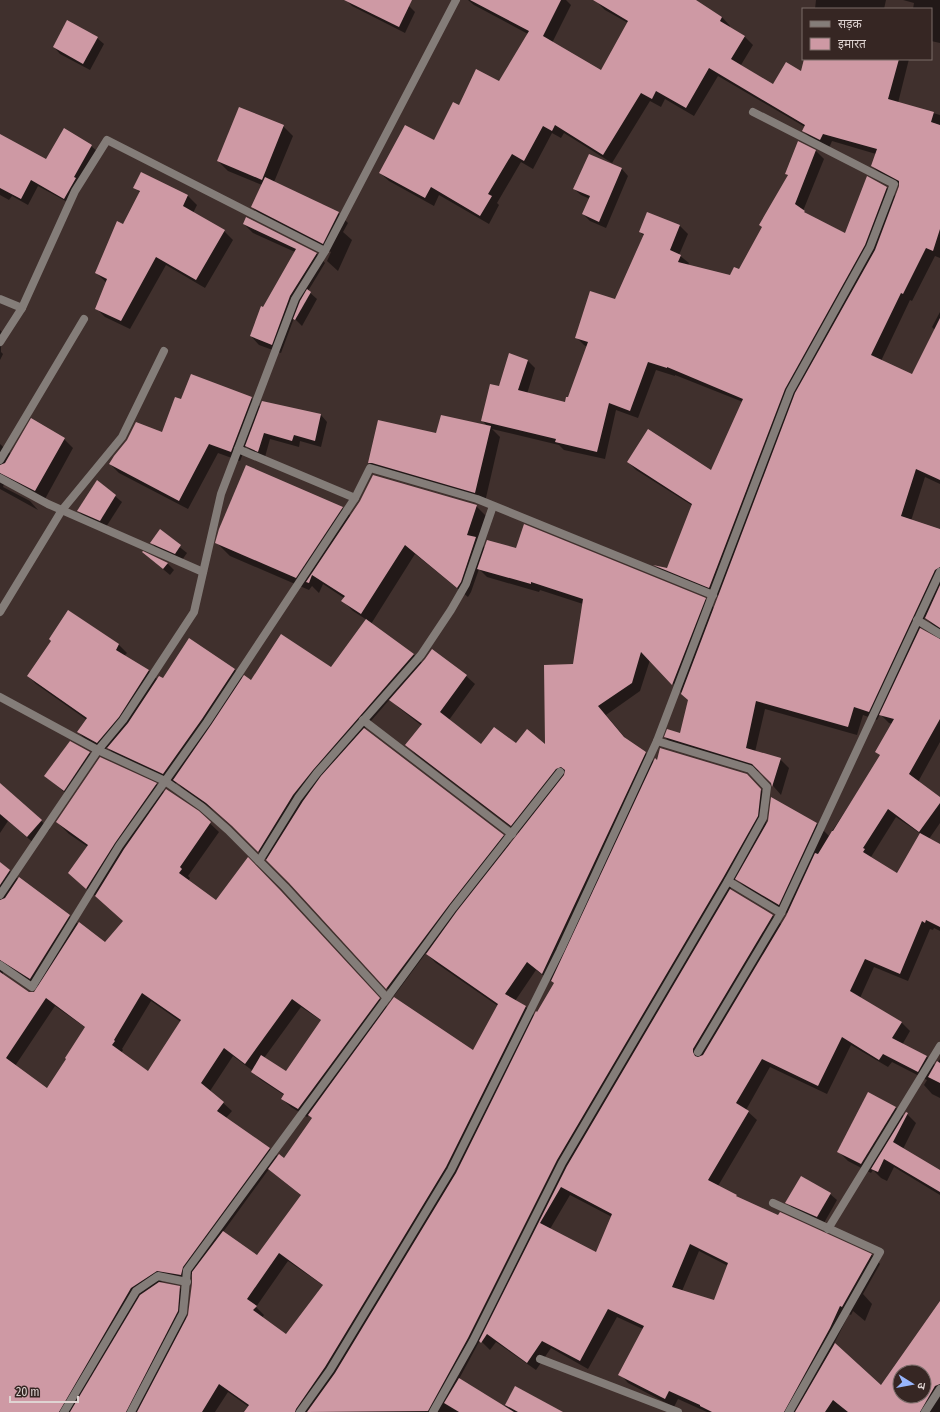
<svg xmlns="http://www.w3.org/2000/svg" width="940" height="1412" font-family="'Fira Sans Condensed','Noto Sans Devanagari',sans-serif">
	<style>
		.shadow { fill: #0007; fill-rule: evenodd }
		.building { fill: #ce99a4; fill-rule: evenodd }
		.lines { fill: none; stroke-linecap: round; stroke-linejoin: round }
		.minor { stroke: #847d79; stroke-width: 8 }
	</style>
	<rect width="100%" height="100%" fill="#40302d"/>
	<!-- shadow -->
	<g class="shadow">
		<path d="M346,0H397L409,6L415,12L405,33L352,6Z"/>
		<path d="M468,0H566L571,5L552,43L601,72L628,23L605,10L596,1L597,0H694L722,17L730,26L729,28L744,36L753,45L741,65L773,85L802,73L805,59H909L898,103L940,115V258L935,256L912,301L910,300L881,361L913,375L935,330L932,327L940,312V484L925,477L911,521L940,530V630L934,626L925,617L920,629L940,640V742L918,782L940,798V823L929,839L940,846V931L934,928L933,930L930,929L908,981L874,967L860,998L902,1023L910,1031L902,1045L927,1057L936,1066L940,1059V1098L932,1094L924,1085L927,1080L892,1062L888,1067L851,1045L827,1094L770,1067L746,1110L757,1120L718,1186L736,1196L740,1199L779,1216L780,1214L872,1255L880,1264L863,1294L872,1304L865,1321L853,1311L851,1315L849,1314L834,1344L881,1386L940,1303V1412H707L678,1399L674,1407L628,1383L620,1374L643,1329L617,1317L588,1369L551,1348L536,1370L496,1342L490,1350L480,1340L459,1379L505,1407L515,1388L561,1412H245L249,1407L228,1392L215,1412H0V862L18,879L69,916L78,924L105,944L124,921L69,873L88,847L69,834L57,822L156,784L165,793L198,812L219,832L188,876L190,878L188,881L216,901H289L388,1008L473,1051L498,1006L436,963L426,953L394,996L290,883L241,834L215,811L182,788L177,782L175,785L119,759L107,747L105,750L86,740L78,732L87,720L36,684L28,676L52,641L69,611L119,645L127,653L124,656L149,671L157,679H163L190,639L235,670L243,679L251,681L332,668L367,620L353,611L343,601L344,598L323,584L319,593L312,586L309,590L230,556L217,543L342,508L351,516L476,506L486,516L478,541L485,548L705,599L714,608L719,596L662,572L656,567L668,570L693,506L636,470L628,462L712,472L743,402L675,375V376L656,370L638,418L616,410L605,459L564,450L559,445L492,429L500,437L485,502L379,472L369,463L437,434L488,427L482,420L499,387L527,360L535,368L527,394L565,403L568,398L587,347L584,345L576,337L616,300L644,236L640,232L648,213L680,226L688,234L679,255L689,263L688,266L731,276L739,270L763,227L788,176L786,174L799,143L816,151L824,159L803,211L808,215L846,234L886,187L895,196L900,184L881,174L872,166L876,154L832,141L829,148L812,139L803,131L805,127L718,76L694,116L665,99L661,107L650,101L612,163L564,133L561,138L552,133L533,169L521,162L497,203L499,205L489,224L439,195L434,206L389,181L380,173L434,142L459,106L499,82L528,34L474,5ZM415,554L468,597L471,592L479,569L487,577L539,592L540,590L583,604L574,665L546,746L516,745H481L449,720L475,684L466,676L422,663L414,655L371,624ZM650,660L689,700L681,734L665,737L674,746L761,772L781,795L789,768L780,759L755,752L765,709L857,735L863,715L877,720L880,714L889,723L892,724L876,752L881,756L829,836L816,823L766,826L769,798L755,784L654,762L645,753L627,740L606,715L640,691ZM390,699L399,708L422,726L407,745L415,754L520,834L512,844L503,835L364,729ZM896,817L921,834L898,874L871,857ZM736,878L749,891L788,914L782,925L773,916L730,890ZM10,968L39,987L35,993L29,992L3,975V971ZM536,970L555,984L535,1016L526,1007L515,1001ZM151,1001L181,1022L149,1072L121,1053L123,1050L122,1049ZM55,1006L86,1028L47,1090L15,1066ZM301,1007L322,1021L286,1073L264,1058ZM233,1056L253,1071L252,1072L261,1080L284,1095L282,1099L291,1107L307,1117L309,1115L313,1119L285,1159L278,1157L269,1148L226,1118L232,1111L210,1091ZM269,1169L278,1177L302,1196L257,1257L223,1232ZM570,1195L612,1217L597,1254L550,1229ZM699,1251L728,1266L715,1301L682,1291ZM288,1261L324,1286L286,1336L262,1318L264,1315L256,1307ZM193,1272L189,1316L186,1322L188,1296L179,1287L159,1283L166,1279L189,1283L191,1275ZM900,1372H924V1396H900Z"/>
		<path d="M816,0H886L884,9H815Z"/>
		<path d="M903,0H940V43L931,41V9H913L914,3Z"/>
		<path d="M97,38L104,44L90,70L60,54L54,47Z"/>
		<path d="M283,126L293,136L274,182L338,213L348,223L343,232L352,240L338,271L327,261L331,252L262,217L252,207L262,185L228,171L218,161Z"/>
		<path d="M0,138L46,160L91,146L98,152L71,204L38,186L28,205L12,196L9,200L0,195Z"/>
		<path d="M589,155L622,169L628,176L606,228L590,221L583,214L590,199L581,195L574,189Z"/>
		<path d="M141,174L188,196L197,205L193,213L224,231L233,240L205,288L166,265L130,329L105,317L96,308L107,283L96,273L124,226L140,193L135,187Z"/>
		<path d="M247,218L317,254L325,263L308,291L317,299L302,326L294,318L281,353L259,345L251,336L264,309L295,252L253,233L244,224Z"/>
		<path d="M0,330L7,337L1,346V352L3,354L0,360Z"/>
		<path d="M251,398L261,407L263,402L321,415L327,422L321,447L300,441L299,447L270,439L265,457L253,452L246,446L240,461L218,453L188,509L119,473L110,464L163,433L182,401Z"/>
		<path d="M32,420L64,439L73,448L45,499L4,484L3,487L30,501L38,510L0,489V444L11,454Z"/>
		<path d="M97,481L122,502L106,527L85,517L78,511Z"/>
		<path d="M160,531L187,553L182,560L157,549L151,542Z"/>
		<path d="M144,553L167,563L174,570L170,575Z"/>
		<path d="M89,753L96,759L70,797L45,776Z"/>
		<path d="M0,784L50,829L36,845L8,821L0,833Z"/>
		<path d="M868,1094L896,1108L904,1117L907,1114L916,1123L903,1149L940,1171V1195L894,1167L887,1181L881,1178L873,1170L871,1173L848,1161L838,1151Z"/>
		<path d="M830,1194L837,1200L824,1223L793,1209L787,1202Z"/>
	</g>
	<!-- building -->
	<g class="building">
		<path d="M344,0H412L399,27Z"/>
		<path d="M470,0H561L543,36L601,70L628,21L593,0H696L722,17L720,21L745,36L731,59L773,84L786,62L801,71L804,59H899L888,99L934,112L931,122L940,125V229L933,251L926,248L903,294L901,293L871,355L912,374L940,318V480L916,469L901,516L940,529V567L935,570L869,712L854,707L848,727L756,701L746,748L781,758L772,787L771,783L752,764L664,737L667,729L680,733L688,700L681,694L795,393L875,250L899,186V181L871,166L877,149L823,134L820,140L802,131L805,125L709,68L686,108L656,91L652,99L641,93L603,155L555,125L552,131L543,126L524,161L512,154L488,194L492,196L480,216L431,187L425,198L379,173L405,125L434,140L453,102L459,105L476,69L499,81L529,31Z"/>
		<path d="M67,20L98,37L83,64L53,47Z"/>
		<path d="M239,107L284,125L262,180L217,161Z"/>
		<path d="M64,128L92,145L74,177L76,178L64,199L31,180L21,199L0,188V134L46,159Z"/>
		<path d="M798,141L816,150L795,204L805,211L804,212L845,233L867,176L887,187L865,245L785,389L709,588L653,565L667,568L692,504L627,462L648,429L711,470L743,399L667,367V368L648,362L630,411L609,403L597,452L555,442L556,439L481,421L490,384L499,386L509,353L528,360L518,390L565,402L566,397H568L588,342L575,338L590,291L615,299L644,234L639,232L647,212L680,225L670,250L681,255L678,262L730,275L734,267L739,269L762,227L759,225L788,175L785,174Z"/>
		<path d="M589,154L622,168L599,222L582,214L590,196L573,189Z"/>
		<path d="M141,172L188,195L183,206L225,230L196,280L156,257L121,321L95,309L107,279L95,273L117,221L123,224L140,191L133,188Z"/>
		<path d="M265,177L339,212L323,244L251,207Z"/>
		<path d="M246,217L317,253L290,296L272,345L250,336L261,306L263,307L296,249L243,224Z"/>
		<path d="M307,289L311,292L295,320L293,319L300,301Z"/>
		<path d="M191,374L252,397L231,452L209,444L179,501L109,464L114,456L127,440L136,422L162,432L175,397L181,399Z"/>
		<path d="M262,401L321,414L315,441L294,435L292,441L264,433L258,452L245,446Z"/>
		<path d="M441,415L491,426L475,493L372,463H368L378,420L436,433Z"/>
		<path d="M31,418L65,438L35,491L0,473V465L5,463Z"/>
		<path d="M246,465L343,507L296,578L215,543L219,529Z"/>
		<path d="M373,475L477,505L467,535L476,537L461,582L457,588L405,545L361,614L341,601L345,596L312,575L309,583L306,582L360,501Z"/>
		<path d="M97,480L116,495L100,521L77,511Z"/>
		<path d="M524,524L706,598L672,685L641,652L632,683L598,706L624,737L646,752L542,974L527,962L505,994L526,1006L446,1167L325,1367L296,1409L295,1412H244L249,1405L219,1384L202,1412H137L188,1315L192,1283V1272L223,1231L257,1255L301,1195L268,1169L279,1154L284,1158L312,1118L308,1115L394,997L473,1050L498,1004L426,954L457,911L564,775L565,770L561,767L556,769L511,826L405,745L422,724L389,700L425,659L432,649L467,675L440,712L481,744L494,727L516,743L527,729L545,744L544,665L573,664L583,599L531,582V584L477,569L487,540L516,548ZM279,1253L323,1285L286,1334L253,1310L257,1306L247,1299Z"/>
		<path d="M160,529L181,545L175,554L150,543Z"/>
		<path d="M143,551L168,563L163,569L142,552Z"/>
		<path d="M940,585V628L925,618Z"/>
		<path d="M68,610L119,644L116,650L149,670L119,717L97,743L77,732L87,718L27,676L51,641L49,639Z"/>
		<path d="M366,619L414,654L313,770L293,795L258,852L232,826L206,803L173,780L211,725L244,675L251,680L281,634L331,667Z"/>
		<path d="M920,628L940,639V719L909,774L940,797V803L919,832L888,809L863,848L865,849L863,852L897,873L920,833L940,844V927L926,920L925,923L922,921L900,974L865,959L850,991L902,1022L892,1038L927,1056L918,1072L883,1054L879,1060L842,1037L818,1086L762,1059L736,1103L749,1111L708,1180L737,1195L736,1196L778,1215L780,1212L872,1254L842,1307L840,1306L830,1328L784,1412H712L700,1406V1405L669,1391L665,1399L618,1375L644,1326L608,1309L580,1361L542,1341L527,1363L487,1334L481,1343L479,1341L567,1166L730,889L773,915L693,1049V1052L695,1056L698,1057L703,1055L786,916L815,853L818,854L832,831H833L880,755L875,752L894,719L879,715ZM561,1187L612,1214L596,1252L540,1223ZM690,1244L728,1263L714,1300L672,1287Z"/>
		<path d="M189,638L235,669L202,719L163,774L107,748L128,723L159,676L163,678Z"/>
		<path d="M364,728L504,835L449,905L386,989L289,883L266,860L303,801L321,776Z"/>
		<path d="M70,741L90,752L64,791L44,776Z"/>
		<path d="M660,748L747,774L761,789L758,816L723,878L557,1160L468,1338L428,1411L307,1412L335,1373L456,1173L536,1011L537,1012L554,983L551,981L655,758L657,760Z"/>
		<path d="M100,757L157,783L115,843L86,889L68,873L88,845L56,822Z"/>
		<path d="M0,783L42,820L27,837L0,814Z"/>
		<path d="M166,789L199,811L211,822L180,867L182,869L179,873L216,900L248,857L281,891L380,998L298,1109L281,1099L284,1094L251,1072L261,1055L286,1071L321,1020L292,999L245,1064L224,1048L201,1083L224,1102L217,1111L270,1148L183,1267L181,1275L157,1271L131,1288L59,1412H0V972L29,992H34L79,922L105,942L123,921L95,896L124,849ZM142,993L181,1020L148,1071L112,1045L115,1041L114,1040ZM46,998L85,1027L65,1058L66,1059L47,1088L6,1058Z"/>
		<path d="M771,797L817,823L779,905L735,879L768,821Z"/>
		<path d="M0,862L10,870L0,885Z"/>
		<path d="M19,877L70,915L30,979L0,960V900L5,898Z"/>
		<path d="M937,1061L940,1063V1083L928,1077Z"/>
		<path d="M868,1092L896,1107L861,1164L837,1152Z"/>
		<path d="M906,1112L908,1113L893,1142L940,1170V1192L884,1159L878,1172L871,1169Z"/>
		<path d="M801,1176L831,1193L817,1217L785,1203Z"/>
		<path d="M159,1282L180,1286L178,1311L126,1412H70L140,1295Z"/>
		<path d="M940,1301V1384L935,1386L920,1412H848L833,1400L825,1412H795L835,1343L881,1385ZM900,1372H924V1396H900Z"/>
		<path d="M459,1378L514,1412H459L444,1403Z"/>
		<path d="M515,1386L563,1412H518L505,1405Z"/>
	</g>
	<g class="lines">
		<!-- minor -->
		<g class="minor">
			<path d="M0,299L22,308"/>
			<path d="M0,342L22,308L75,191L107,140L325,251"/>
			<path d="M238,449L355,498"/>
			<path d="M0,460L84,319"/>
			<path d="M0,478L48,504L203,572"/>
			<path d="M0,612L62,510L122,437L164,351"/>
			<path d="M917,620L940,634"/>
			<path d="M0,697L98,750L165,781L202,807L228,830L285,887L387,998"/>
			<path d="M363,720L512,834"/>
			<path d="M259,861L298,798L317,773L421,655L451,610L466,584L493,506"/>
			<path d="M728,881L781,913L940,572"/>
			<path d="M0,895L98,750L123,720L194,612L221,494L295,299L325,251L456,0"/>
			<path d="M0,965L32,987L119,846L207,722L355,498L370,468L477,499L713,595"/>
			<path d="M698,1052L781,913"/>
			<path d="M773,1203L880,1252L789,1412"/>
			<path d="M828,1229L940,1046"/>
			<path d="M540,1359L678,1412"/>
			<path d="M64,1412L136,1291L158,1276L187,1282"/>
			<path d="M131,1412L183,1313L187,1270L453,908L560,772"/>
			<path d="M300,1412L330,1370L451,1170L560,951L657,741L790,391L870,247L894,184L753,112"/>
			<path d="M433,1412L473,1341L562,1163L728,881L763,818L767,787L750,769L657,741"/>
			<path d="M925,1412L940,1389"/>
		</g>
	</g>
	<!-- legend -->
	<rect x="802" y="8" width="130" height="52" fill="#362623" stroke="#7a6c69"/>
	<rect x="810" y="21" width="20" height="6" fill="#847d79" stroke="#7a6c69"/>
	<text x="838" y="28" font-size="12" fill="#dfd4d2">सड़क</text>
	<rect x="810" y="38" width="20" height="12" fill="#ce99a4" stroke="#7a6c69"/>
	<text x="838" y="48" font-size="12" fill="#dfd4d2">इमारत</text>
	<!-- north arrow -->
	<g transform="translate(912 1384) rotate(101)"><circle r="19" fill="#362623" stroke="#7a6c69"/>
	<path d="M0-3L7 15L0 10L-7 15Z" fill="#98b6fd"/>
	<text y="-6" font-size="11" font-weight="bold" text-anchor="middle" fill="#dfd4d2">उ</text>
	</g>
	<!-- scale -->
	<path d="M10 1396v6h68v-6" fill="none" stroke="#dfd4d2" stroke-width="2"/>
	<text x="16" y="1396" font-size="12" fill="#dfd4d2" stroke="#362623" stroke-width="3" paint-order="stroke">20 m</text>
</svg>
